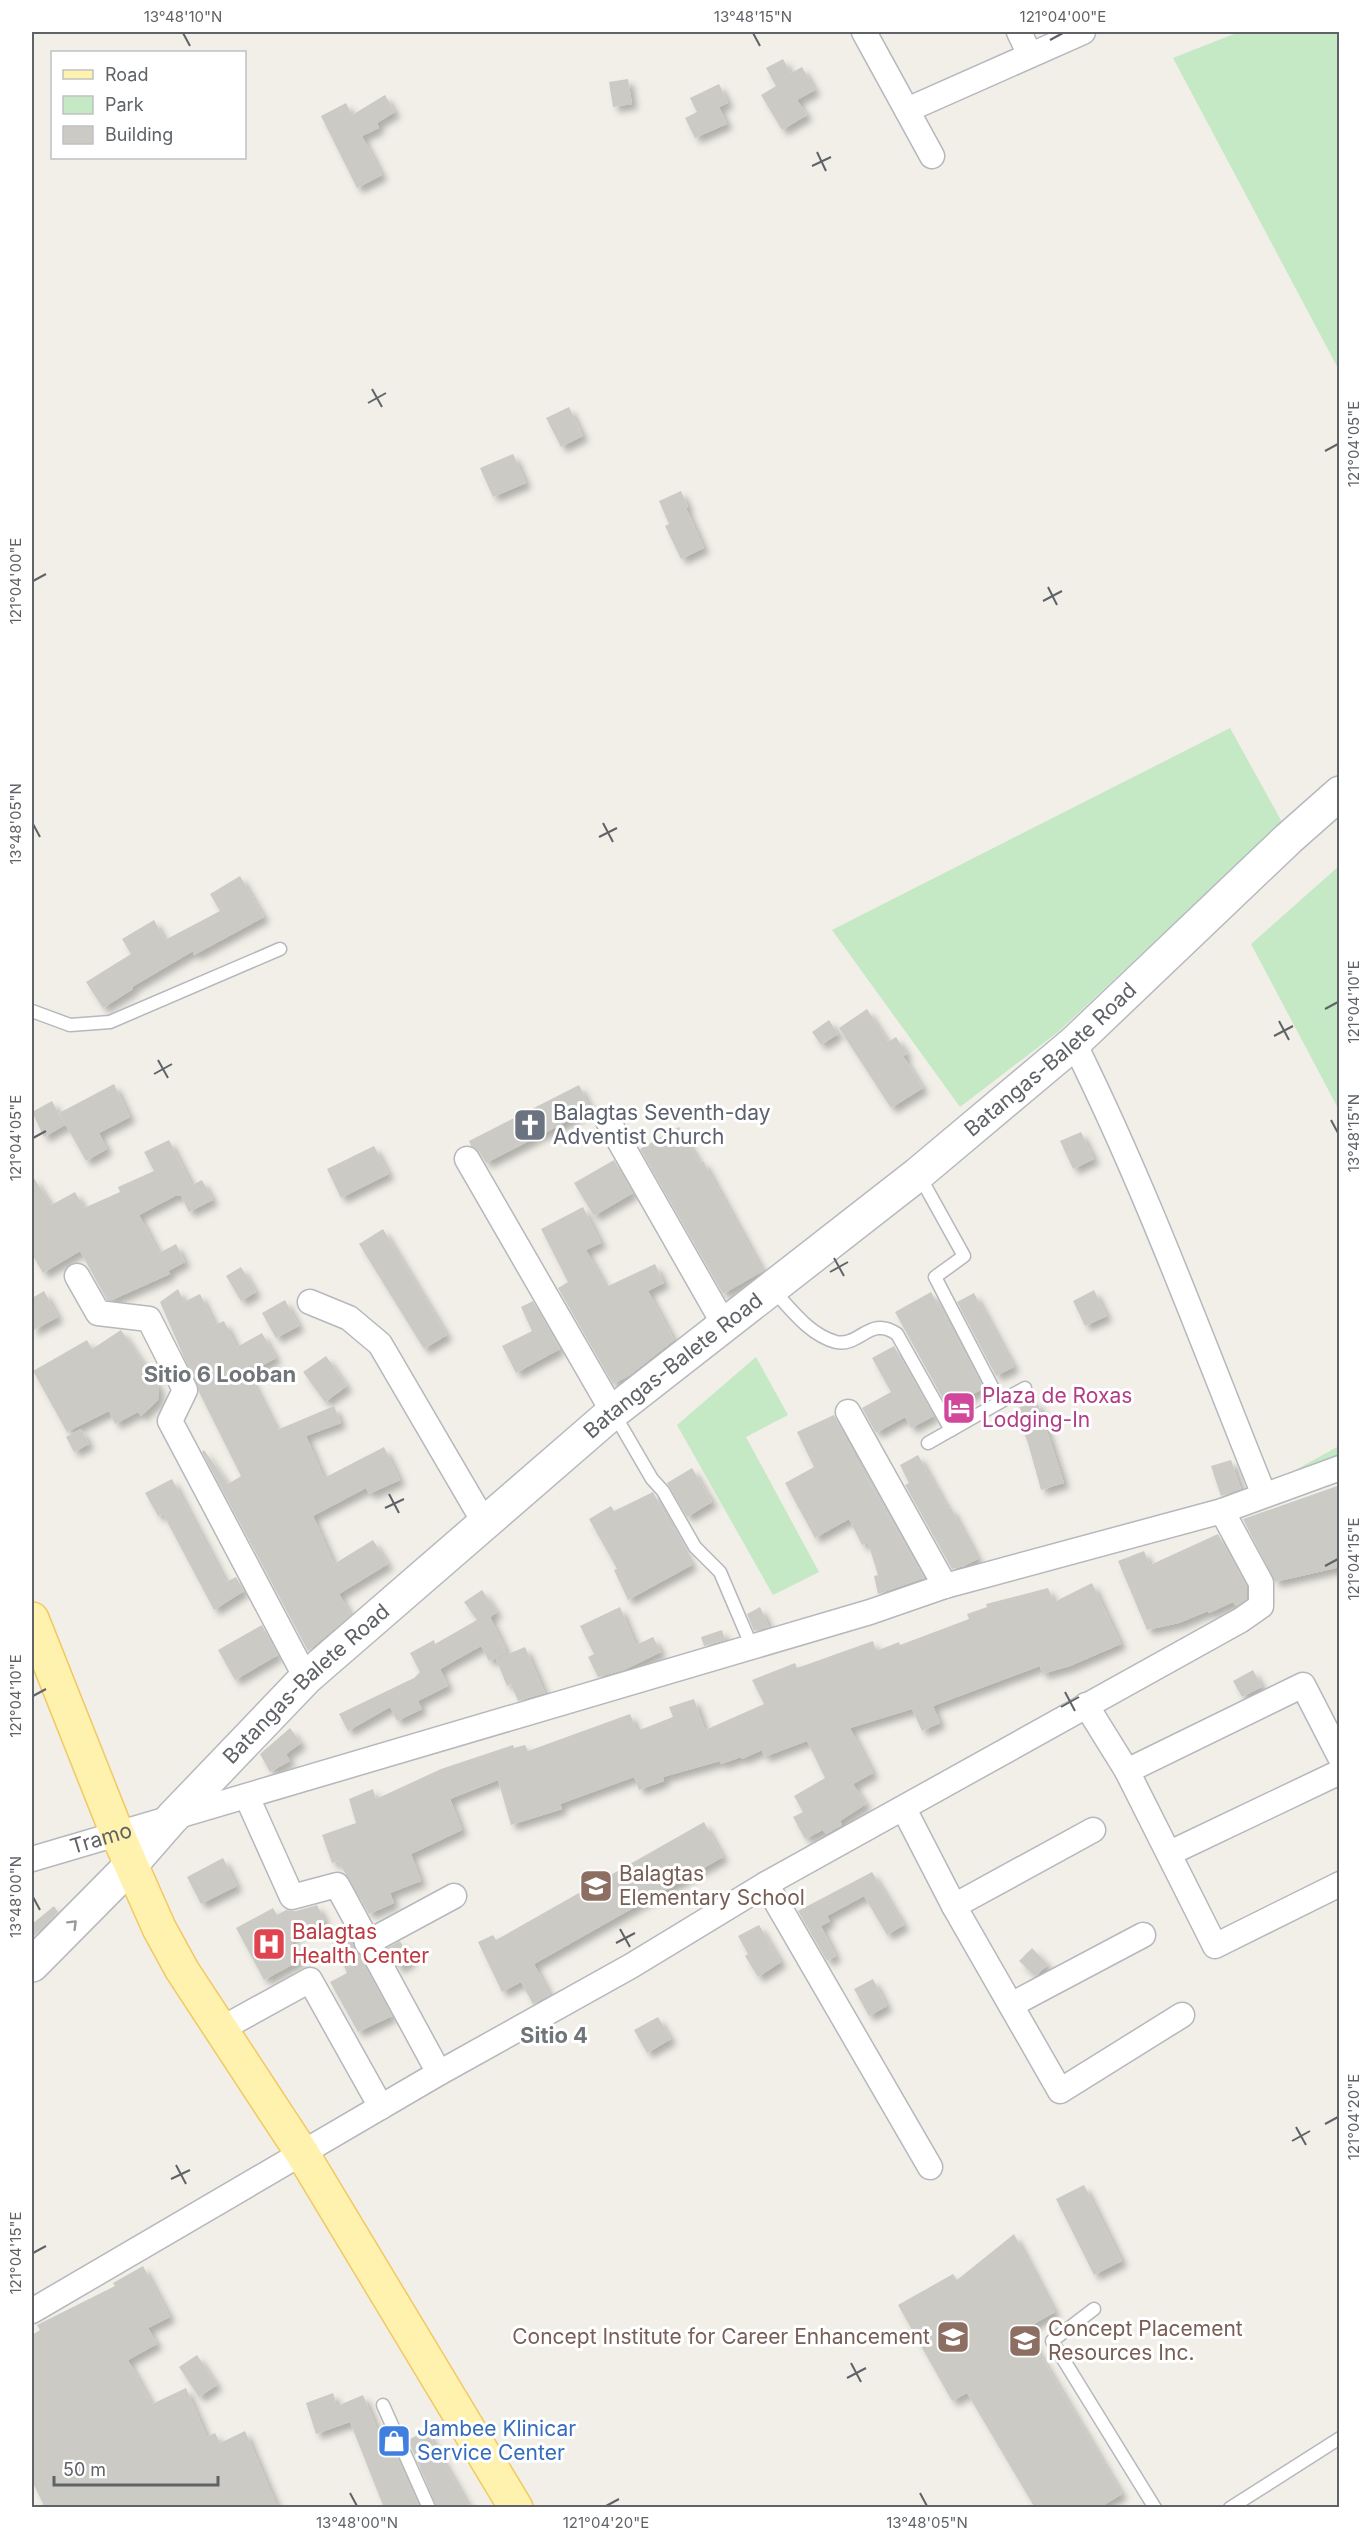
<svg xmlns="http://www.w3.org/2000/svg" width="1371" height="2539" font-family="Inter,sans-serif">
	<style>
		.green { fill: #c5e8c5 }
		.building { fill: #cccac5; filter: url(#shadow) }
		.lines { fill: none; stroke-linecap: round; stroke-linejoin: round }
		.service-casing { stroke: #b5b8bc; stroke-width: 15 }
		.minor-casing { stroke: #b5b8bc; stroke-width: 27 }
		.secondary-casing { stroke: #b6babf; stroke-width: 36 }
		.primary-casing { stroke: #f2c960; stroke-width: 36 }
		.service { stroke: #fff; stroke-width: 12 }
		.minor { stroke: #fff; stroke-width: 24 }
		.secondary { stroke: #fff; stroke-width: 33 }
		.primary { stroke: #fff2af; stroke-width: 33 }
		.oneway { stroke: #979a9d }
		.ticks { fill: none; stroke: #5f6368; stroke-width: 2 }
		.labels { text-anchor: middle; stroke-width: 6; stroke-linejoin: round; paint-order: stroke }
		.street-label { font-size: 21px; fill: #5f6368; stroke: #fff }
		.worship-label { font-size: 21px; fill: #5b616d; stroke: #fff; text-anchor: start }
		.hotel-label { font-size: 21px; fill: #b23c85; stroke: #fff; text-anchor: start }
		.education-label { font-size: 21px; fill: #785e54; stroke: #fff; text-anchor: start }
		.health-label { font-size: 21px; fill: #be3a42; stroke: #fff; text-anchor: start }
		.shop-label { font-size: 21px; fill: #366cbe; stroke: #fff; text-anchor: start }
		.neighbourhood-label { font-size: 22px; font-weight: bold; fill: #70757a; stroke: #fff }
		.neatline { fill: none; stroke: #5f6368; stroke-width: 2 }
		.ticks-label { font-size: 15px; text-anchor: middle; fill: #5f6368 }
	</style>
	<defs>
		<filter id="shadow"><feDropShadow dx="5.5" dy="5.5" stdDeviation="3" flood-color="#0004"/></filter>
	</defs>
	<rect width="100%" height="100%" fill="#f1efe8"/>
	<!-- green -->
	<g class="green">
		<path d="M1239,32H1339V370L1173,58Z"/>
		<path d="M1230,728L1282,822L1058,1032L960,1107L832,930Z"/>
		<path d="M1339,866V1110L1251,944Z"/>
		<path d="M756,1357L788,1415L746,1437L819,1572L773,1595L677,1425Z"/>
		<path d="M1339,1446V1459L1270,1484Z"/>
	</g>
	<!-- building -->
	<g class="building">
		<path d="M783,59L791,73L802,67L815,90L797,100L807,115L782,130L761,95L776,86L766,68Z"/>
		<path d="M628,79L632,104L613,107L609,82Z"/>
		<path d="M719,84L728,103L719,107L727,124L695,138L685,118L697,112L690,98Z"/>
		<path d="M385,95L395,112L377,123L379,128L362,136L382,175L357,188L321,116L346,103L352,115Z"/>
		<path d="M569,407L583,436L561,447L546,418Z"/>
		<path d="M513,454L526,483L493,497L480,468Z"/>
		<path d="M681,491L688,507L686,508L704,548L681,559L665,526L669,524L659,501Z"/>
		<path d="M240,876L264,917L194,955L193,951L132,987L133,989L103,1008L86,982L131,954L122,939L154,920L165,940L220,911L210,894Z"/>
		<path d="M867,1009L888,1042L896,1037L907,1054L903,1056L923,1088L891,1108L839,1028Z"/>
		<path d="M829,1020L838,1034L821,1045L812,1032Z"/>
		<path d="M114,1084L130,1117L99,1133L107,1149L86,1161L59,1113Z"/>
		<path d="M579,1085L591,1109L486,1163L479,1151L471,1146L469,1141Z"/>
		<path d="M52,1101L65,1125L44,1137L32,1112Z"/>
		<path d="M679,1127L700,1163L703,1161L763,1271L723,1294L640,1149Z"/>
		<path d="M1081,1132L1094,1159L1073,1169L1060,1141Z"/>
		<path d="M169,1140L192,1185L202,1180L213,1200L189,1212L181,1196L177,1195L139,1215L159,1253L176,1244L185,1262L168,1271L170,1274L112,1300H107L80,1251L43,1273L32,1254V1175L51,1205L75,1192L84,1208L120,1192L118,1187L154,1171L144,1152Z"/>
		<path d="M374,1146L389,1174L341,1198L327,1169Z"/>
		<path d="M614,1160L633,1193L594,1216L574,1183Z"/>
		<path d="M583,1207L601,1243L586,1250L606,1287L655,1264L664,1283L648,1291L674,1340L630,1375L613,1384L558,1288L568,1282L541,1229Z"/>
		<path d="M383,1229L447,1335L424,1349L359,1244Z"/>
		<path d="M241,1267L256,1292L241,1301L226,1276Z"/>
		<path d="M178,1289L184,1302L200,1294L215,1325L224,1321L237,1347L262,1333L276,1358L248,1373L277,1430L334,1406L341,1423L306,1436L324,1478L384,1447L400,1480L369,1494L366,1488L313,1516L334,1564L373,1540L388,1564L339,1594L351,1615L308,1651L202,1452L204,1450L228,1484L241,1476L199,1392L160,1302Z"/>
		<path d="M1094,1290L1107,1316L1085,1326L1073,1301Z"/>
		<path d="M44,1291L58,1317L32,1331V1298Z"/>
		<path d="M931,1292L984,1388L948,1408L895,1312Z"/>
		<path d="M974,1293L1014,1367L996,1376L957,1302Z"/>
		<path d="M285,1300L299,1326L276,1338L262,1313Z"/>
		<path d="M533,1301L560,1349L516,1373L502,1346L532,1331L521,1307Z"/>
		<path d="M121,1330L159,1387L158,1400L141,1416L138,1412L115,1424L109,1411L67,1432L33,1371L87,1340L92,1349Z"/>
		<path d="M894,1346L934,1416L911,1428L905,1417L876,1433L862,1408L891,1392L872,1358Z"/>
		<path d="M326,1356L347,1386L325,1402L303,1372Z"/>
		<path d="M1037,1401L1064,1483L1041,1490L1028,1443L1015,1409Z"/>
		<path d="M834,1415L862,1470L924,1578L878,1594L874,1576L878,1575L868,1543L862,1545L849,1519L815,1538L785,1483L814,1467L797,1432Z"/>
		<path d="M81,1429L89,1444L74,1452L66,1437Z"/>
		<path d="M918,1455L948,1509L951,1508L978,1559L964,1566L952,1569L905,1485L909,1483L900,1465Z"/>
		<path d="M1231,1460L1241,1489L1221,1496L1211,1466Z"/>
		<path d="M692,1468L712,1502L687,1517L667,1483Z"/>
		<path d="M172,1479L226,1582L236,1577L244,1591L214,1610L163,1514L158,1516L145,1493Z"/>
		<path d="M1340,1485V1567L1275,1582L1243,1519Z"/>
		<path d="M653,1492L692,1565L628,1600L614,1570L617,1569L589,1519L611,1506L614,1511Z"/>
		<path d="M1218,1534L1247,1587V1599L1236,1606L1233,1602L1209,1613L1208,1611L1179,1623L1147,1630L1118,1561L1144,1551L1150,1565Z"/>
		<path d="M1092,1583L1121,1644L1070,1666L1042,1674L1040,1666L933,1706L940,1723L922,1731L912,1709L850,1728L873,1773L853,1784L866,1804L840,1821L842,1825L826,1834L823,1830L805,1839L793,1817L803,1812L794,1796L825,1778L807,1741L764,1757L762,1750L742,1759L741,1757L721,1764L720,1761L663,1777L664,1781L639,1790L634,1777L560,1804L562,1809L511,1825L498,1780L450,1799L462,1830L411,1854L421,1881L390,1893L394,1903L369,1914L338,1861L332,1863L322,1835L356,1823L349,1799L373,1789L376,1799L441,1769L513,1745L514,1748L525,1745L528,1751L630,1714L637,1731L673,1717L669,1707L694,1699L705,1730L764,1704L752,1680L795,1663L797,1668L873,1641L876,1651L899,1642L900,1645L969,1619L967,1614L987,1607L986,1604L1048,1588L1054,1602Z"/>
		<path d="M482,1590L497,1612L490,1617L507,1653L489,1661L481,1646L440,1669L448,1686L418,1701L422,1709L397,1721L390,1707L348,1731L339,1714L414,1678L420,1672L410,1653L434,1640L435,1644L477,1620L464,1602Z"/>
		<path d="M620,1607L636,1645L653,1637L661,1652L624,1670L598,1677L588,1657L594,1654L580,1626Z"/>
		<path d="M760,1607L769,1627L754,1631L747,1614Z"/>
		<path d="M262,1625L278,1655L235,1680L218,1650Z"/>
		<path d="M722,1630L725,1640L704,1646L701,1637Z"/>
		<path d="M525,1647L545,1693L518,1701L511,1684L507,1686L496,1659Z"/>
		<path d="M1253,1670L1262,1687L1242,1697L1233,1681Z"/>
		<path d="M290,1728L301,1743L286,1754L290,1761L270,1772L260,1754Z"/>
		<path d="M704,1822L723,1857L534,1964L550,1995L533,2004L521,1982L502,1992L478,1942L493,1935L496,1940Z"/>
		<path d="M223,1858L237,1886L201,1904L187,1877Z"/>
		<path d="M872,1872L904,1925L887,1935L864,1896L827,1916L830,1921L821,1926L836,1956L827,1961L798,1911Z"/>
		<path d="M317,1905L325,1921L290,1938L301,1960L264,1980L236,1928L273,1908L277,1915L286,1910L296,1911Z"/>
		<path d="M54,1906L58,1912L32,1938V1924Z"/>
		<path d="M343,1925L392,2016L358,2032L330,1982L347,1973L329,1931Z"/>
		<path d="M759,1925L781,1962L758,1977L745,1956L748,1954L738,1936Z"/>
		<path d="M400,1941L411,1961L398,1968L387,1948Z"/>
		<path d="M1032,1948L1048,1965L1035,1976L1019,1961Z"/>
		<path d="M873,1979L887,2006L869,2016L854,1989Z"/>
		<path d="M658,2017L671,2039L647,2053L634,2030Z"/>
		<path d="M1084,2185L1122,2261L1094,2275L1056,2199Z"/>
		<path d="M1014,2234L1055,2312L1025,2329L1122,2494L1099,2508H1035L967,2393L952,2401L898,2305L953,2274L957,2280Z"/>
		<path d="M143,2266L170,2317L148,2328L157,2344L128,2360L152,2404L186,2388L207,2437L215,2433L220,2443L245,2431L278,2508H45L32,2481V2335L40,2330L37,2325L115,2286L113,2283Z"/>
		<path d="M197,2355L217,2385L199,2397L179,2367Z"/>
		<path d="M333,2393L337,2406L363,2395L384,2445L391,2443L420,2508H384L350,2422L316,2434L306,2403Z"/>
		<path d="M427,2430L440,2455L470,2508H437L408,2440Z"/>
	</g>
	<g class="lines">
		<defs>
			<g id="service">
				<path d="M32,1011L70,1025L110,1022L280,949"/>
				<path d="M919,1175L964,1256L935,1277L1000,1402"/>
				<path d="M772,1289C790,1308 809,1335 836,1342C860,1347 870,1315 897,1334L951,1430"/>
				<path d="M613,1412L652,1479L663,1491L695,1547L720,1572L752,1647"/>
				<path d="M928,1443L1025,1388"/>
				<path d="M1094,2309L1052,2341L1155,2508"/>
				<path d="M383,2405L429,2508"/>
				<path d="M1230,2508L1340,2438"/>
			</g>
			<g id="minor">
				<path d="M864,32L932,156"/>
				<path d="M1019,32L1030,55"/>
				<path d="M907,110L1083,32"/>
				<path d="M1074,1043C1147,1190 1203,1344 1264,1495"/>
				<path d="M608,1121L725,1326"/>
				<path d="M467,1159L613,1412"/>
				<path d="M77,1276L98,1313L149,1319L185,1390L170,1421L306,1678"/>
				<path d="M310,1302L349,1318L380,1344L484,1522"/>
				<path d="M848,1412L945,1586"/>
				<path d="M1086,1705L1127,1771L1215,1946L1340,1884"/>
				<path d="M1127,1771L1303,1685L1340,1757"/>
				<path d="M247,1797L292,1897L337,1885L439,2073"/>
				<path d="M904,1809L954,1906L1060,2091L1182,2015"/>
				<path d="M1170,1853L1340,1772"/>
				<path id="s1" d="M32,1859L870,1612L945,1586L1222,1511L1340,1468"/>
				<path d="M766,1884L930,2167"/>
				<path d="M954,1906L1093,1830"/>
				<path d="M367,1943L454,1896"/>
				<path d="M1011,2005L1143,1935"/>
				<path d="M221,2029L310,1980L381,2107"/>
				<path d="M32,2311L439,2073L631,1966L766,1884L1241,1620L1261,1606V1583L1222,1511"/>
			</g>
			<g id="secondary">
				<path id="s2" d="M32,1965L131,1865L172,1818L306,1678L613,1412L918,1174L1074,1043L1288,839L1340,793"/>
			</g>
			<path id="primary" d="M32,1619L117,1833L159,1928L182,1970L302,2153L516,2508"/>
		</defs>
		<!-- service casing -->
		<use href="#service" class="service-casing"/>
		<!-- minor casing -->
		<use href="#minor" class="minor-casing"/>
		<!-- secondary casing -->
		<use href="#secondary" class="secondary-casing"/>
		<!-- primary casing -->
		<use href="#primary" class="primary-casing"/>
		<!-- service -->
		<use href="#service" class="service"/>
		<!-- minor -->
		<use href="#minor" class="minor"/>
		<!-- secondary -->
		<use href="#secondary" class="secondary"/>
		<!-- primary -->
		<use href="#primary" class="primary"/>
	</g>
	<!-- one-way arrows -->
	<defs><path id="oneway-chevron" d="M-2-3.5L2.5 0L-2 3.5" fill="none" stroke-width="1.6" stroke-linecap="round" stroke-linejoin="round" transform="scale(1.5)"/></defs>
	<use class="oneway" href="#oneway-chevron" transform="translate(73 1924) rotate(-45)"/>
	<!-- ticks -->
	<path class="ticks" d="M183,33L190,46M753,33L760,46M1050,40L1063,33M817,152L826,171M812,166L831,157M372,389L382,407M368,403L386,393M1325,451L1338,444M33,581L46,574M1048,587L1057,605M1043,601L1062,591M603,823L613,842M33,824L40,837M599,837L617,828M1325,1009L1338,1002M1279,1021L1289,1040M1274,1036L1293,1026M158,1060L168,1078M154,1074L172,1064M1331,1120L1338,1133M33,1138L46,1131M834,1258L844,1276M830,1272L848,1262M389,1494L399,1513M385,1508L404,1499M1325,1566L1338,1559M1065,1692L1075,1711M33,1696L46,1689M1061,1707L1079,1697M33,1897L40,1910M620,1929L630,1947M616,1943L635,1933M1325,2124L1338,2117M1296,2127L1306,2145M1292,2141L1310,2131M176,2165L186,2184M171,2179L190,2170M33,2253L46,2246M851,2363L861,2382M847,2378L866,2368M350,2493L357,2506M920,2493L927,2506M606,2506L619,2499"/>
	<!-- icons -->
	<defs>
		<symbol id="church-square" viewBox="-11 -11 22 22"><rect x="-9" y="-9" width="18" height="18" rx="4" fill="#6b7280" stroke="#fff"/><path d="M-1.2-6h2.4v3.5h3.3v2.4h-3.3V6h-2.4V-.1h-3.3v-2.4h3.3Z" fill="#fff"/></symbol>
		<symbol id="hotel-square" viewBox="-11 -11 22 22"><rect x="-9" y="-9" width="18" height="18" rx="4" fill="#d1479c" stroke="#fff"/><path d="M-6-4.5h1.5V1H6V5H4.5V3h-9V5H-6ZM-4 0a1.8 1.8 0 1 1 3.6 0ZM.5 0V-2.5h3Q6-2.5 6 0Z" fill="#fff"/></symbol>
		<symbol id="school-square" viewBox="-11 -11 22 22"><rect x="-9" y="-9" width="18" height="18" rx="4" fill="#8d6e63" stroke="#fff"/><path d="M0-5L7-2L0 1L-7-2ZM-4 1L0 2.5L4 1V4Q0 6-4 4Z" fill="#fff"/></symbol>
		<symbol id="hospital-square" viewBox="-11 -11 22 22"><rect x="-9" y="-9" width="18" height="18" rx="4" fill="#e0444e" stroke="#fff"/><path d="M-5-5h3v3.5h4V-5h3V5h-3V1.5h-4V5h-3Z" fill="#fff"/></symbol>
		<symbol id="shop-square" viewBox="-11 -11 22 22"><rect x="-9" y="-9" width="18" height="18" rx="4" fill="#3f7fe0" stroke="#fff"/><path d="M-5-2.5h2.3a2.7 3.5 0 0 1 5.4 0H5L5.5 6h-11ZM-1.5-2.5h3a1.5 2.3 0 0 0-3 0Z" fill="#fff"/></symbol>
	</defs>
	<g fill-rule="evenodd">
		<use href="#church-square" x="511" y="1106" width="38" height="38"/>
		<use href="#hotel-square" x="940" y="1389" width="38" height="38"/>
		<use href="#school-square" x="577" y="1867" width="38" height="38"/>
		<use href="#hospital-square" x="250" y="1925" width="38" height="38"/>
		<use href="#school-square" x="934" y="2318" width="38" height="38"/>
		<use href="#school-square" x="1006" y="2322" width="38" height="38"/>
		<use href="#shop-square" x="375" y="2422" width="38" height="38"/>
	</g>
	<g class="labels">
		<!-- street labels -->
		<g class="street-label">
			<text dy="7" stroke="none"><textPath href="#s2" startOffset="1365">Batangas-Balete Road</textPath></text>
			<text dy="7" stroke="none"><textPath href="#s2" startOffset="879">Batangas-Balete Road</textPath></text>
			<text dy="7" stroke="none"><textPath href="#s2" startOffset="393">Batangas-Balete Road</textPath></text>
			<text dy="7" stroke="none"><textPath href="#s1" startOffset="72">Tramo</textPath></text>
		</g>
		<!-- worship labels -->
		<g class="worship-label">
			<text x="553" y="1120">Balagtas Seventh-day<tspan x="553" dy="24">Adventist Church</tspan></text>
		</g>
		<!-- hotel labels -->
		<g class="hotel-label">
			<text x="982" y="1403">Plaza de Roxas<tspan x="982" dy="24">Lodging-In</tspan></text>
		</g>
		<!-- education labels -->
		<g class="education-label">
			<text x="619" y="1881">Balagtas<tspan x="619" dy="24">Elementary School</tspan></text>
			<text x="1048" y="2336">Concept Placement<tspan x="1048" dy="24">Resources Inc.</tspan></text>
			<text x="930" y="2344" text-anchor="end">Concept Institute for Career Enhancement</text>
		</g>
		<!-- health labels -->
		<g class="health-label">
			<text x="292" y="1939">Balagtas<tspan x="292" dy="24">Health Center</tspan></text>
		</g>
		<!-- shop labels -->
		<g class="shop-label">
			<text x="417" y="2436">Jambee Klinicar<tspan x="417" dy="24">Service Center</tspan></text>
		</g>
		<!-- neighbourhood labels -->
		<g class="neighbourhood-label">
			<text x="220" y="1382">Sitio 6 Looban</text>
			<text x="554" y="2043">Sitio 4</text>
		</g>
	</g>
	<!-- border -->
	<rect width="1371" height="2539" fill="none" stroke="#ffffff" stroke-width="66"/>
	<!-- legend -->
	<rect x="51" y="51" width="195" height="108" fill="#ffffff" stroke="#bfc1c3" stroke-width="1.5"/>
	<rect x="63" y="70" width="30" height="9" fill="#fff2af" stroke="#bfc1c3" stroke-width="1.5"/>
	<text x="105" y="81" font-size="18" fill="#5f6368">Road</text>
	<rect x="63" y="96" width="30" height="18" fill="#c5e8c5" stroke="#bfc1c3" stroke-width="1.5"/>
	<text x="105" y="111" font-size="18" fill="#5f6368">Park</text>
	<rect x="63" y="126" width="30" height="18" fill="#cccac5" stroke="#bfc1c3" stroke-width="1.5"/>
	<text x="105" y="141" font-size="18" fill="#5f6368">Building</text>
	<!-- scale -->
	<path d="M54 2476v9h164v-9" fill="none" stroke="#5f6368" stroke-width="3"/>
	<text x="63" y="2476" font-size="18" fill="#5f6368" stroke="#ffffff" stroke-width="4.5" paint-order="stroke">50 m</text>
	<rect x="33" y="33" width="1305" height="2473" class="neatline"/>
	<g class="ticks-label">
		<text x="183" y="22">13°48'10"N</text>
		<text x="753" y="22">13°48'15"N</text>
		<text x="1063" y="22">121°04'00"E</text>
		<text transform="translate(1354 444) rotate(-90)" y="5">121°04'05"E</text>
		<text transform="translate(16 581) rotate(-90)" y="5">121°04'00"E</text>
		<text transform="translate(16 824) rotate(-90)" y="5">13°48'05"N</text>
		<text transform="translate(1354 1002) rotate(-90)" y="5">121°04'10"E</text>
		<text transform="translate(1354 1133) rotate(-90)" y="5">13°48'15"N</text>
		<text transform="translate(16 1138) rotate(-90)" y="5">121°04'05"E</text>
		<text transform="translate(1354 1559) rotate(-90)" y="5">121°04'15"E</text>
		<text transform="translate(16 1696) rotate(-90)" y="5">121°04'10"E</text>
		<text transform="translate(16 1897) rotate(-90)" y="5">13°48'00"N</text>
		<text transform="translate(1354 2117) rotate(-90)" y="5">121°04'20"E</text>
		<text transform="translate(16 2253) rotate(-90)" y="5">121°04'15"E</text>
		<text x="357" y="2528">13°48'00"N</text>
		<text x="606" y="2528">121°04'20"E</text>
		<text x="927" y="2528">13°48'05"N</text>
	</g>
</svg>
